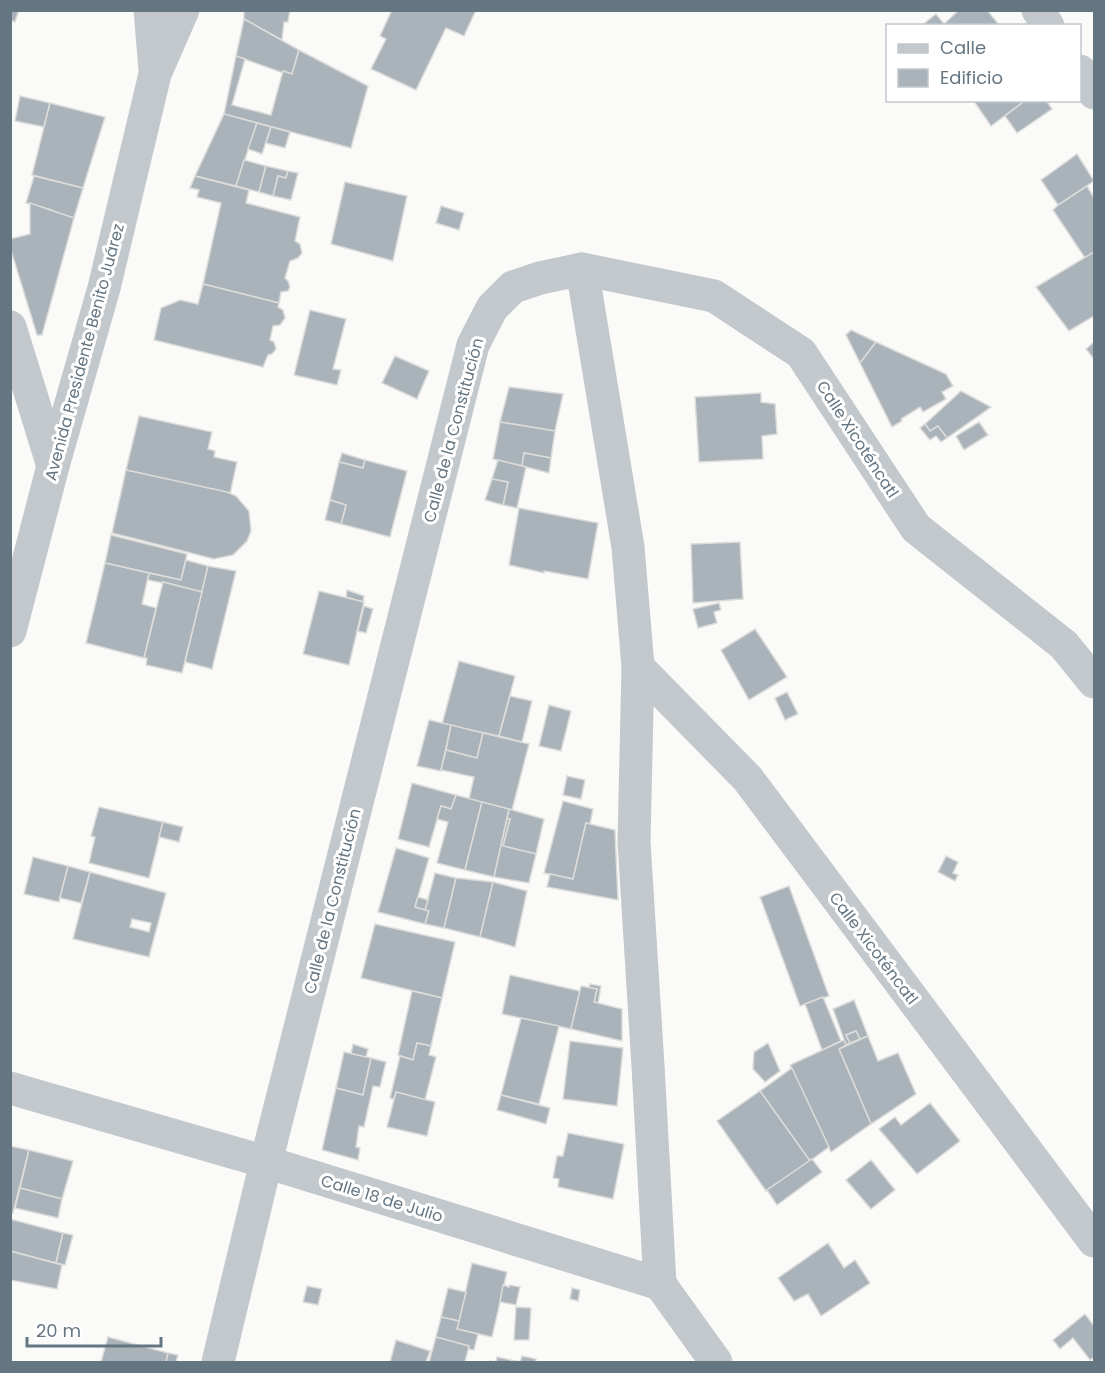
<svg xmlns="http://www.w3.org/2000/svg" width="1105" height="1373" font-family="Poppins,sans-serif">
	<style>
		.building { fill: #aab3b9; stroke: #dcdcda; stroke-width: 1.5; fill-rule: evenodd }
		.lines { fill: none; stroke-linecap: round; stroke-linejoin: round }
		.minor { stroke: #c3c8cc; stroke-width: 33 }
		.tertiary { stroke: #c3c8cc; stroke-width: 33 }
		.labels { text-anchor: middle; stroke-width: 6; stroke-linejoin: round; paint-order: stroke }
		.street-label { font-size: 16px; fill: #657683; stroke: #fff }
	</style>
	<rect width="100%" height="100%" fill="#fafaf8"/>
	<!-- building -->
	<g class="building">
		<path d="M10,10H19L15,22L10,20Z"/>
		<path d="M244,10H290L288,22H284L282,40L244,19Z"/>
		<path d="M392,10H476L464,36L446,28L416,90L371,69L386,39L380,36Z"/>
		<path d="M959,10H987L1000,26H921L936,14L944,24Z"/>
		<path d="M244,19L299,50L292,74L283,71V73L236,56Z"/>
		<path d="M299,50L368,86L351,148L224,114L236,56L245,59L232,105L271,115L283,71L292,74Z"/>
		<path d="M20,96L50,103L44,127L15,121Z"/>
		<path d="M973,100H1021L1022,103L991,126Z"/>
		<path d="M1021,100H1046L1052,109L1017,133L1005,116L1022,103Z"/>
		<path d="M50,103L105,117L83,188L32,175Z"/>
		<path d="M224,114L257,123L236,186L195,176Z"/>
		<path d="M257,123L271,127L262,154L248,149Z"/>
		<path d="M271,127L290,132L285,148L266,143Z"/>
		<path d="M1077,154L1094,181L1058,205L1041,180Z"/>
		<path d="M244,160L266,166L259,192L236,186Z"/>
		<path d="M266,166L288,171L286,178L278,176L273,196L259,192Z"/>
		<path d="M288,171L298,173L291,200L273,196L278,176L286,178Z"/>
		<path d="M34,176L83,188L74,218L52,212V210L26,203Z"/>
		<path d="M195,176L249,190L246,203L300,217L295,241L300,244L302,253L298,258L290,261L285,278L288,281L290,287L288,291L281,292L279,303L203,284L221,203L197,197L199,190L190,188Z"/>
		<path d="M345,182L407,196L393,261L331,244Z"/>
		<path d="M1087,186L1094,198V252L1085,258L1053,210L1058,205Z"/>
		<path d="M30,203L74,218L42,335H37L10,247V239L30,234Z"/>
		<path d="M441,206L464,213L459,230L436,223Z"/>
		<path d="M1094,252V316L1069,331L1036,287Z"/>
		<path d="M203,284L279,303L278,307L283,310L285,318L280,325L273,326L270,340L274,342L276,349L272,354L268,355L263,367L154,340L161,308L180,300L198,304Z"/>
		<path d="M310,310L346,319L333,369L341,370L337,385L294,375Z"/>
		<path d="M851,330L876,342L860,363L846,335Z"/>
		<path d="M876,342L946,374L953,386L942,392L946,399L923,412L920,407L901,419L902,421L892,427L860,363Z"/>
		<path d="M1094,342V359L1086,349Z"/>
		<path d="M395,356L429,371L417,399L382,383Z"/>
		<path d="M509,387L563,394L555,431L500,422Z"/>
		<path d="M961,391L991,407L947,438L938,426L930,431L925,424Z"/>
		<path d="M761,393V402L775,404L777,434L762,436L763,459L699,462L695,397Z"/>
		<path d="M139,416L212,432L208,449L215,451L214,457L237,462L230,494L126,470Z"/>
		<path d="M500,422L555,431L551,458L524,453L522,466L493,459Z"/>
		<path d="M979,422L988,435L964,450L956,436Z"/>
		<path d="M925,424L930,431L938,426L947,438L941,442L936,436L930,440L920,428Z"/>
		<path d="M342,453L365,460L363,468L339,462Z"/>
		<path d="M524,453L551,458L549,473L522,466Z"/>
		<path d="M365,460L407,471L390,537L341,524L346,505L330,500L339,462L363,468Z"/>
		<path d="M498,460L526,467L517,508L503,505L508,482L492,479Z"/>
		<path d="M126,470L227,492L236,496L249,511L251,531L247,541L233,555L214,559L112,533Z"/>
		<path d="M492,479L508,482L503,505L485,500Z"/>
		<path d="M330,500L346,505L341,524L325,520Z"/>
		<path d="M519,508L598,523L588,579L544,571V573L509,565Z"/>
		<path d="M111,535L187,554L181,580L105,563Z"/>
		<path d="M740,542L743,599L693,603L691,544Z"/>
		<path d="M186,560L208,566L202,592L163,582V583L148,580L149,573L181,580Z"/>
		<path d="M105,563L149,573L142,604L156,608L144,658L86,643Z"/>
		<path d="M208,566L236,571L212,669L185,662Z"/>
		<path d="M163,582L202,592L182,673L146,665L147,658H144Z"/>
		<path d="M347,590L364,596L363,602L346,597Z"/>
		<path d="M319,591L364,602L349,665L303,654Z"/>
		<path d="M719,603L721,610L714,612L717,623L698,628L693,609Z"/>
		<path d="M364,606L373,609L366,633L358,631Z"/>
		<path d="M755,629L787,677L749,700L721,650Z"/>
		<path d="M459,661L515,676L499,736L442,724Z"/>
		<path d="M787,692L798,714L785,720L775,698Z"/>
		<path d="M510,696L532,701L522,742L499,736Z"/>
		<path d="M549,705L571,711L561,751L539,746Z"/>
		<path d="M429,720L451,725L441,771L417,766Z"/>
		<path d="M451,725L483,733L477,758L446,750Z"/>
		<path d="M483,733L529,744L512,810L469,799L474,777L441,770L446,750L477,758Z"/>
		<path d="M567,776L585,780L581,799L563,795Z"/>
		<path d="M412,783L456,795L451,809L441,806L429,847L398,839Z"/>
		<path d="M456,795L482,802L465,870L437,863L448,822L437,819L441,806L451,809Z"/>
		<path d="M563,801L593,809L590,824L586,823L573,879L544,873Z"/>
		<path d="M482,802L509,809L494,877L465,870Z"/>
		<path d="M99,807L163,822L149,878L89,863L95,837L91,836Z"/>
		<path d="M509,809L544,819L536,854L503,846L510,819H507Z"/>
		<path d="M507,819H510L503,846L536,854L529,883L494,877Z"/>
		<path d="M163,822L183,827L179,842L159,837Z"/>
		<path d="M586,823L615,830L618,900L547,887L550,874L573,879Z"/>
		<path d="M396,848L429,858L415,907L429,911L425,924L378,912Z"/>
		<path d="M946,856L958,862L953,873L958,875L955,881L938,872Z"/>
		<path d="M33,857L68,866L59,902L24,894Z"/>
		<path d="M68,866L90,872L81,903L60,898Z"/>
		<path d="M90,872L166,893L149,957L73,939ZM132,919L151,923L149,932L130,927Z"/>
		<path d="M435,873L456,878L444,928L425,924L429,911L425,910Z"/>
		<path d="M456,878L493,882L480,937L444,928Z"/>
		<path d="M493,882L527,891L515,947L480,937Z"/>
		<path d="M789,886L829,996L800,1006L760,897Z"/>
		<path d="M418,897L428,900L425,910L415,907Z"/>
		<path d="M375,924L455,942L442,998L361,978Z"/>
		<path d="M510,975L580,991L571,1029L502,1014Z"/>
		<path d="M590,984L601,986L598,1003L594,1002L597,989L589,988Z"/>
		<path d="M581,986L597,989L594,1002L622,1009V1041L571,1029Z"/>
		<path d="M412,991L442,998L431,1046L417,1043L413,1060L398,1055Z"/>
		<path d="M823,997L841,1041L822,1050L805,1004Z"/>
		<path d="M854,1000L868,1036L860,1039L856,1031L846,1035L850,1043L846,1045L833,1009Z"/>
		<path d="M521,1018L559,1026L539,1104L501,1095Z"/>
		<path d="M856,1031L860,1039L850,1043L846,1035Z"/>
		<path d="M868,1036L878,1061L898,1053L916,1094L871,1124L839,1049Z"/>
		<path d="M844,1040L846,1045L839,1049L871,1124L831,1152L790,1065Z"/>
		<path d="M570,1041L623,1048L617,1106L563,1099Z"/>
		<path d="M417,1043L431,1046L429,1055L436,1057L425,1100L396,1092L394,1099L390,1098L400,1056L413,1060Z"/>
		<path d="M768,1043L780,1071L765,1082L753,1069L754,1052Z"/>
		<path d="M353,1044L368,1049L366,1057L351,1054Z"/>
		<path d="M344,1052L371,1058L363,1095L336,1088Z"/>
		<path d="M371,1058L386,1062L380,1087L373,1086L364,1127L359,1126L356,1147L360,1148L358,1160L322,1150L336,1088L363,1095Z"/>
		<path d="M792,1068L829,1147L810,1161L760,1091Z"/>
		<path d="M760,1091L810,1161L766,1191L717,1121Z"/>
		<path d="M396,1092L435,1102L427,1136L387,1127Z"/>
		<path d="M501,1095L550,1108L546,1124L497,1110Z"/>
		<path d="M930,1103L960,1141L917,1174L879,1129L895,1117L901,1125Z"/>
		<path d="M568,1133L624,1144L613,1199L558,1187L559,1179L553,1178L557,1156H563Z"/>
		<path d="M10,1146L29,1150L13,1213H10Z"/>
		<path d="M29,1150L73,1161L62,1199L20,1188Z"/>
		<path d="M812,1159L822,1172L777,1205L767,1190Z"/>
		<path d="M871,1160L895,1190L871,1209L846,1180Z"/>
		<path d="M20,1188L62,1199L58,1218L15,1208Z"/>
		<path d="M10,1219L63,1233L56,1263L10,1251Z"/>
		<path d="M63,1233L73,1235L65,1265L56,1263Z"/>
		<path d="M828,1243L844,1268L855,1260L870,1283L821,1316L808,1294L794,1301L778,1278Z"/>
		<path d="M10,1251L62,1265L57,1289L10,1280Z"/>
		<path d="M472,1263L507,1272L492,1337L457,1329Z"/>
		<path d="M503,1285L509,1287L510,1285L520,1287L516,1305L500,1302Z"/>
		<path d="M307,1286L322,1289L318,1305L303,1302Z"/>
		<path d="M448,1288L466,1292L459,1321L441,1317Z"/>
		<path d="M572,1288L580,1290L578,1301L570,1299Z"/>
		<path d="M516,1307L531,1308L529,1340H514Z"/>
		<path d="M1085,1314L1094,1326V1357L1090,1360L1073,1338L1060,1349L1053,1340Z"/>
		<path d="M441,1317L459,1321L457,1329L478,1334L474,1350L468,1349L469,1346L436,1337Z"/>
		<path d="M108,1337L168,1353L166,1362H101Z"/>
		<path d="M436,1337L469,1346L465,1362H429Z"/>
		<path d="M396,1340L430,1351L426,1362H390Z"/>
		<path d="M168,1353L178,1355L176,1362H166Z"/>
		<path d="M522,1356L536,1359L535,1362H490V1361L496,1362L497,1357L520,1362Z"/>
	</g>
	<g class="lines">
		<!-- minor -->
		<g class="minor">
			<path d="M1038,10L1048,26"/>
			<path d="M1080,71L1094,93"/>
			<path d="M582,269L628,547L638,667L634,842L648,1066L660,1284"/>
			<path d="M638,667L748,779L1094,1241"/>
			<path d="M10,1088L266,1162L660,1284L716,1362"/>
			<path d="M218,1362L266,1162L473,345L492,308L513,287L540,278L582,269L714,296L801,353L916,528L1064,645L1094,682"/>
		</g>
		<!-- tertiary -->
		<g class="tertiary">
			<path d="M150,10L155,69"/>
			<path d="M10,327L53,466"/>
			<path d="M10,631L53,466L104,288L155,74L183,10"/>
		</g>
	</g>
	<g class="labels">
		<!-- street labels -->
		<g class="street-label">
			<text transform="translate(84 352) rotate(-75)" y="6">Avenida Presidente Benito Juárez</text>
			<text transform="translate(453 430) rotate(-75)" y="6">Calle de la Constitución</text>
			<text transform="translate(858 439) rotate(57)" y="6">Calle Xicoténcatl</text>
			<text transform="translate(332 901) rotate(-76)" y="6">Calle de la Constitución</text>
			<text transform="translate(874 948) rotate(53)" y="6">Calle Xicoténcatl</text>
			<text transform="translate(382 1198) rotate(17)" y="6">Calle 18 de Julio</text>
		</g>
	</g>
	<!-- border -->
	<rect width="1105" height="1373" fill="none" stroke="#657683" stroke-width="24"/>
	<!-- legend -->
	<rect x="886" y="24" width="195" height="78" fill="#ffffff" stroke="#c1c8cd" stroke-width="1.5"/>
	<rect x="898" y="44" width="30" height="9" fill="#c3c8cc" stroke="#c1c8cd" stroke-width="1.5"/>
	<text x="940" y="54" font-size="18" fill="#657683">Calle</text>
	<rect x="898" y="69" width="30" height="18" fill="#aab3b9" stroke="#c1c8cd" stroke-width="1.5"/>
	<text x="940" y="84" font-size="18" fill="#657683">Edificio</text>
	<!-- scale -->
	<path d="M27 1337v9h134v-9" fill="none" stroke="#657683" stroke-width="3"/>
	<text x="36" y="1337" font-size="18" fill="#657683" stroke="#ffffff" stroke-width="4.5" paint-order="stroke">20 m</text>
</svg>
